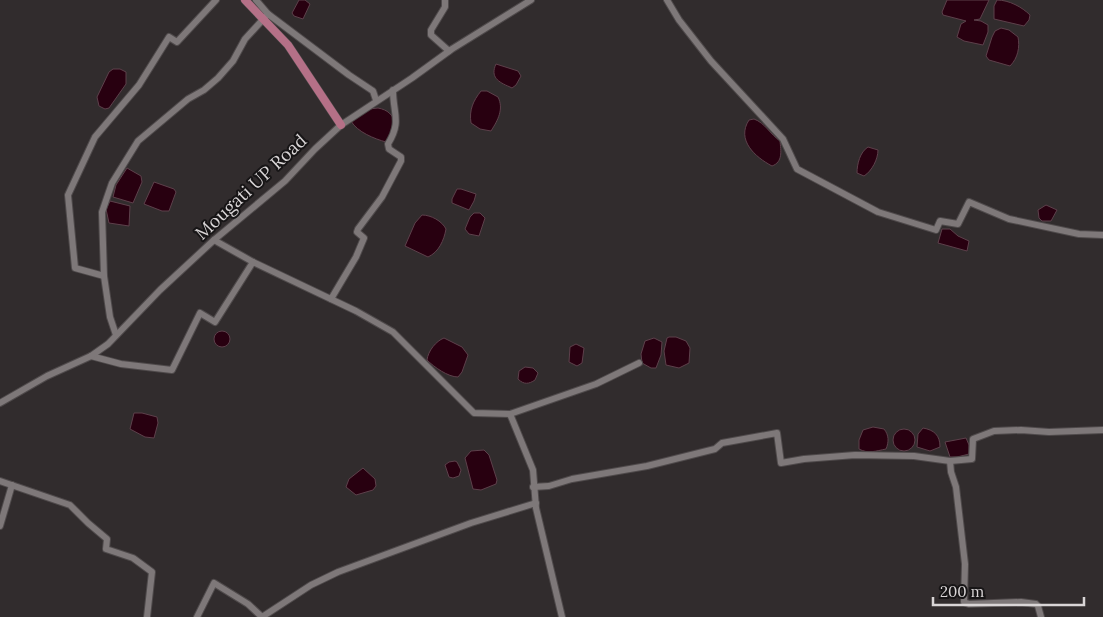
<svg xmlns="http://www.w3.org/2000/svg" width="1103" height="617" font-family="Lora,serif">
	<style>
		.water { fill: #280010; stroke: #5d404b }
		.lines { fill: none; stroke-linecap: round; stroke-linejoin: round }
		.minor-casing { stroke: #4f4a4b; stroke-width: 8 }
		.major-casing { stroke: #4f4a4b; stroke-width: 9 }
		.minor { stroke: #7e7879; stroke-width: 6 }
		.major { stroke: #b57087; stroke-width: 8 }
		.labels { text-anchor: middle; stroke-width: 4; stroke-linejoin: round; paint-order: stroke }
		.street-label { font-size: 18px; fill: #d9d5d6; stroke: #171516 }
	</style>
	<rect width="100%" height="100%" fill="#312c2d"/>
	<!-- water -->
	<g class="water">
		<path d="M299,0H305L310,4L303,19L294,16L292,13Z"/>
		<path d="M947,0H989L980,19L974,20L981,21L988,25V32L983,45L964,41L957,37L961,24L966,21L943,15L942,12Z"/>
		<path d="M997,0C1009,0 1022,7 1030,15L1029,20L1024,26L994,19V6Z"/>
		<path d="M1001,28L1009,30L1018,37C1020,47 1018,58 1010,66L989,60L986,56L992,37L995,31Z"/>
		<path d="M496,64L518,71L521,76L516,85L512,88L510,87C498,82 490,77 496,64Z"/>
		<path d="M113,69H120L126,72V84L109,108L105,109L99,106L97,97L109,72Z"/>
		<path d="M481,91H487L498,97C504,109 498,120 491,131L480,129L471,123C469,110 473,101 481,91Z"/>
		<path d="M378,108C388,110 392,114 396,124L386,142C375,139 357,132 351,121L369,109Z"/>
		<path d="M754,119C765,123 770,134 780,141C781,151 783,162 772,166C755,157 736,140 749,120Z"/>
		<path d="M868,147L878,150C878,159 872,171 864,176L857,173C857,164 860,152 868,147Z"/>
		<path d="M127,168L141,176L142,182L133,203L113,197L116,185Z"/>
		<path d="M154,182L174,189L176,192L169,211H162L144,204Z"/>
		<path d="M457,189H461L476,194L474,201L469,210L452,203V199Z"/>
		<path d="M110,201L130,206L129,226L109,223L106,209Z"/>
		<path d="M1046,205L1057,210L1051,221H1042L1039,218L1038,210Z"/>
		<path d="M474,213H480L485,218L479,236L469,234L465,229L470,217Z"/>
		<path d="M422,215C431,215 442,221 446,229C444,240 439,252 428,257L405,246L415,223Z"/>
		<path d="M942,229H950L958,236L969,241L967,251L938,243Z"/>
		<circle cx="222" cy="339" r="8"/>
		<path d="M669,337H676L686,341L690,348L689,363L679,368L666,365L664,351L667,338Z"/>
		<path d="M444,338L462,347L468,355L462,372L458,377C448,377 434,367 427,360C428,351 436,341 444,338Z"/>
		<path d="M654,338L662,342L661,355L656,368H651L642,363L641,354L645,341Z"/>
		<path d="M576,344L584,348L582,363L577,366L569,362L570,347Z"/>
		<path d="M525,367L533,368L538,373L535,380C529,384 524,385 518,379L519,371Z"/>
		<path d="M134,413H142L157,417L158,423L154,438L145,437L130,429Z"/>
		<path d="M873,427L884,429C889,435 889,442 886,449C876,451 868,454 859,449V440L863,430Z"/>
		<path d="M923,428C934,430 940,435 940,447L930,451L917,447L918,434Z"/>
		<circle cx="904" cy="440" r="11"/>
		<path d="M966,438L969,445V454L957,457H950L945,442Z"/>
		<path d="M484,450L489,455L497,480L496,484L481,490L473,489L465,458L471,451Z"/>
		<path d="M455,461L457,462L461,470L459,476L453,478L449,477L445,465L449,462Z"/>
		<path d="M363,468L375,479L376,486L373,490L356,495L346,487L349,479Z"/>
	</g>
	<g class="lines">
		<defs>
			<g id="minor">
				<path d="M256,0L268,14"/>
				<path d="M445,0V7L431,30V35L449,51"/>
				<path d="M667,0L679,20L711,61L783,139L797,169L878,212L936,230L940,221L958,224L969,202L1009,219L1079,234L1103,235"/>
				<path d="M214,240L253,262L356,311L393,332L474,413L510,414L596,384L639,363"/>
				<path d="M104,276L75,268L68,195L95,137L139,85L169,37L177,42L216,0"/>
				<path d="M331,299L356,257L364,238L357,232L358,229L382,197L401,161V157L389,149L388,144C402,121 393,114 393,90"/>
				<path d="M116,335L110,317L104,276L102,212L112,183L138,141L188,99L204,90L218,78L233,61L245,39L268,14L349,75L373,91L376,100"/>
				<path d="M91,356L121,364L172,370L200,313L215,322L253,262"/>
				<path d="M0,403L47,376L91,356L108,344L160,290L214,240L285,181L315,149L341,125L412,78L452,49L531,0"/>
				<path d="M510,414L533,470L536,508L562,617"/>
				<path d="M950,461L951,472L956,487L965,564L964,602L969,604L1021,602L1036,604L1038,606L1041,617"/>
				<path d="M0,481L70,505L88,523L107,539L106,549L133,558L152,572L147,617"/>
				<path d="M533,487L549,486L572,479L647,466L715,449L722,443L777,433L781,463L804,459L855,455L914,456L950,461L972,459L973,439L994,431L1021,430L1049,432L1103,430"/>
				<path d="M0,526L12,485"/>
				<path d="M197,617L214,583L248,604L262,617L311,585L338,572L471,523L536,503"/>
			</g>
			<path id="major" d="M245,0L288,45L341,125"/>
		</defs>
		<!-- minor casing -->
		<use href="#minor" class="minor-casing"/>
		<!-- major casing -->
		<use href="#major" class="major-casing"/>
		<!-- minor -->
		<use href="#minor" class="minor"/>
		<!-- major -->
		<use href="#major" class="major"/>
	</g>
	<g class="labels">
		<!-- street labels -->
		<g class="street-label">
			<text transform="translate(251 187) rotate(-43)" y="6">Mougati UP Road</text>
		</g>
	</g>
	<!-- scale -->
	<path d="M933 597v8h151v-8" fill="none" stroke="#d9d5d6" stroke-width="2.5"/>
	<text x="940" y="597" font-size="15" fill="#d9d5d6" stroke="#171516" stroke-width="4" paint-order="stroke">200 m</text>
</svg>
